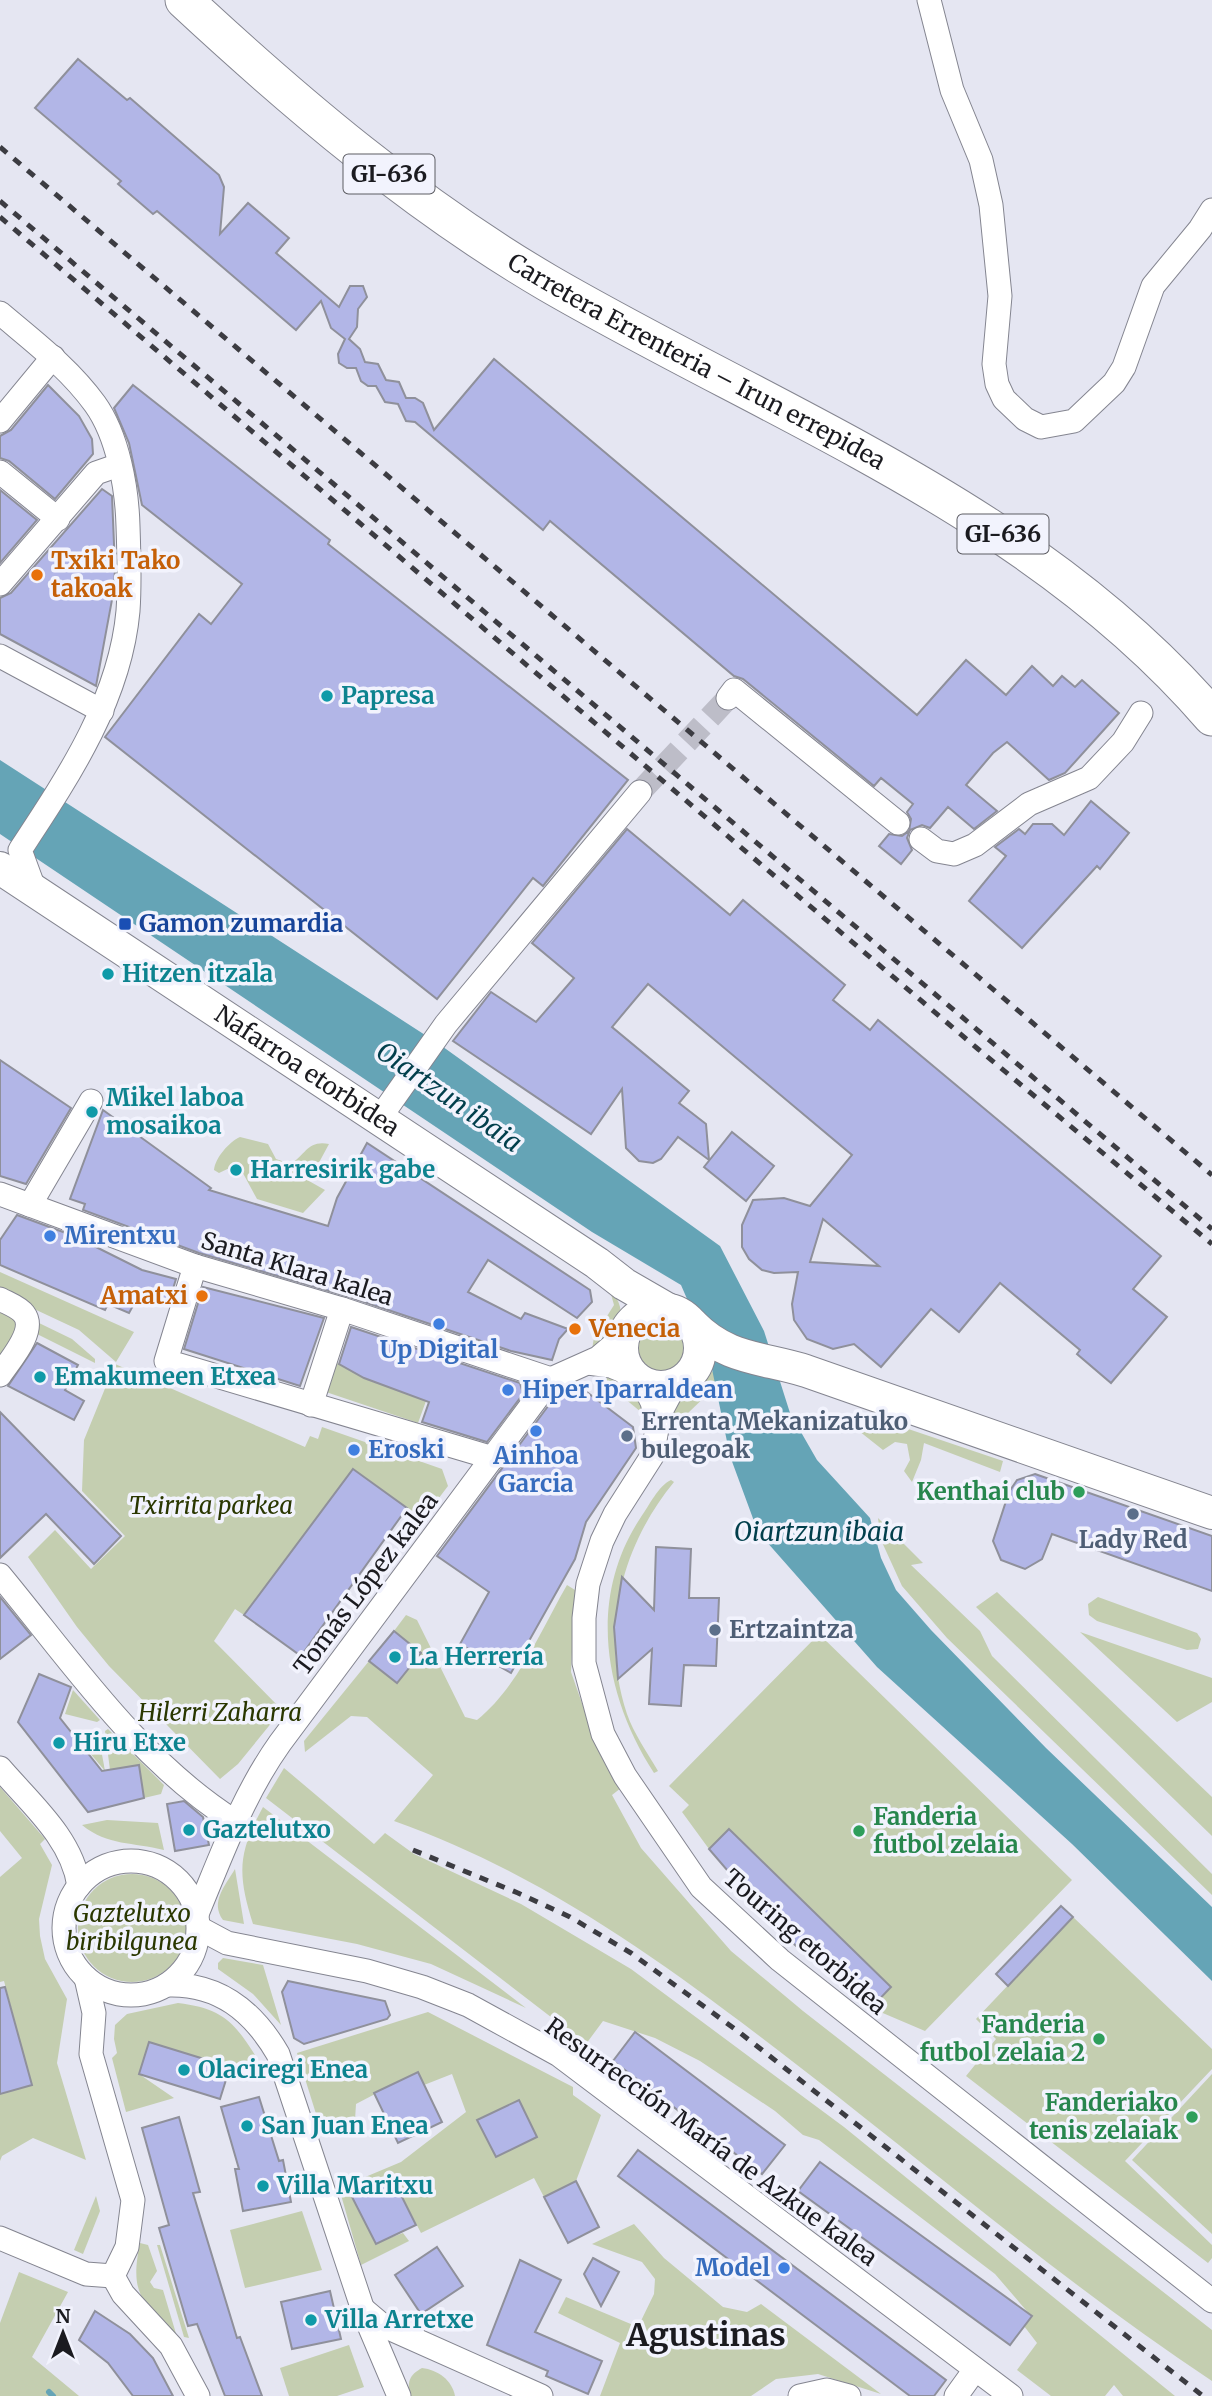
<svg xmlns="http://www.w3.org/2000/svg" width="1212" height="2396" font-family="Merriweather,serif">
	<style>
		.green { fill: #c4ceb0 }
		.water { fill: #65a4b6 }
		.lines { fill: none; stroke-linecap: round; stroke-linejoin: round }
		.stream { stroke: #65a4b6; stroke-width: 6 }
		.building { fill: #b2b6e7; stroke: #8f909b; stroke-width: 2; fill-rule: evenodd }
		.street-tunnel { stroke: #bdbdc8; stroke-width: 23; stroke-dasharray: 23 11; stroke-linecap: butt }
		.street-casing { stroke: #848590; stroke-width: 25 }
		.secondary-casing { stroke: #848590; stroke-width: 34 }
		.primary-casing { stroke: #848590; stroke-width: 39 }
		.street { stroke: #fff; stroke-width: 23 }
		.secondary { stroke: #fff; stroke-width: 32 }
		.primary { stroke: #fff; stroke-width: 37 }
		.rail { stroke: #3c3c42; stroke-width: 5; stroke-dasharray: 9 9; stroke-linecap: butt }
		.food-dot { fill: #e8710a; stroke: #f2f3fd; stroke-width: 2.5 }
		.culture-dot { fill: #0f9aa8; stroke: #f2f3fd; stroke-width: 2.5 }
		.transit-dot { fill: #1a4fb4; stroke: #f2f3fd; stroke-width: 2.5 }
		.shop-dot { fill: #3f7fe0; stroke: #f2f3fd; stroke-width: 2.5 }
		.service-dot { fill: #5c6f8a; stroke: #f2f3fd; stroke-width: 2.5 }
		.leisure-dot { fill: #2e9e5b; stroke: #f2f3fd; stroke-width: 2.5 }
		.labels { text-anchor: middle; stroke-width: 7; stroke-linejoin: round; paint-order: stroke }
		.shield { fill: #f2f3fd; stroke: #5c5c62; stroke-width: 2 }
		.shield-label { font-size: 23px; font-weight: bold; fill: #1b1b20 }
		.street-label { font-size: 24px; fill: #1b1b20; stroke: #f2f3fd }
		.food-label { font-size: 24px; font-weight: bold; fill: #c56008; stroke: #f2f3fd; text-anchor: start }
		.culture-label { font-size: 24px; font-weight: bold; fill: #0d838f; stroke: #f2f3fd; text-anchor: start }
		.transit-label { font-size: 24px; font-weight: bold; fill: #164399; stroke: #f2f3fd; text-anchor: start }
		.shop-label { font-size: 24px; font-weight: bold; fill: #366cbe; stroke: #f2f3fd; text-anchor: start }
		.service-label { font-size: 24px; font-weight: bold; fill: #4e5e75; stroke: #f2f3fd; text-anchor: start }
		.leisure-label { font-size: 24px; font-weight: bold; fill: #27864d; stroke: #f2f3fd; text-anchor: end }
		.park-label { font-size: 24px; font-style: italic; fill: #2a3700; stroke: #f2f3fd }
		.water-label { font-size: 26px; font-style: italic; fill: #023f4c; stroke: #f2f3fd }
		.district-label { font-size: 32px; font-weight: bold; fill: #1b1b20; stroke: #f2f3fd }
	</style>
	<rect width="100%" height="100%" fill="#e5e6f2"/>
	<!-- green -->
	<g class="green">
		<path d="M240,1137L268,1144L276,1159L291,1164C306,1154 308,1140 329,1144L309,1181L325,1190L303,1213L257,1199L238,1164L219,1173L214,1170C215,1158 229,1142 240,1137Z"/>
		<path d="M0,1272L134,1332L116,1362L79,1330L0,1293Z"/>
		<path d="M609,1287C633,1317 617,1331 592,1350L594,1337L614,1305Z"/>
		<path d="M0,1307L21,1319L0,1364Z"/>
		<circle cx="661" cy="1348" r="25"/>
		<path d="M39,1323L72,1339L95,1359V1363L31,1331L33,1325Z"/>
		<path d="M337,1363L360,1376L426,1401L418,1423L326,1392Z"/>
		<path d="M115,1364L305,1447L310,1436L318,1439L322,1427L442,1469L448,1486L423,1519L353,1470L244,1615L235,1609L214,1641L282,1710L238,1764L220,1779L109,1666L77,1627L28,1557L55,1530L91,1569L125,1536L82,1491L84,1440Z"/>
		<path d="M717,1369L714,1388L687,1414L670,1421C679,1391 690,1384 717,1369Z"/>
		<path d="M595,1374C631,1381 633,1383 647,1417Z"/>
		<path d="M858,1412L1003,1461L1000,1472L924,1443L921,1460L912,1482L904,1471L910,1460L907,1444L895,1442L883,1450L859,1431Z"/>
		<path d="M671,1480L674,1482C620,1548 600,1632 627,1714C634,1734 647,1752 658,1771L654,1773C604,1696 587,1598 641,1517C649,1506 658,1486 671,1480Z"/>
		<path d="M878,1518L923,1563L911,1565L980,1631L992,1656L1212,1874V1895L947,1638L902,1586L881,1540Z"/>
		<path d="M567,1585L575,1590L571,1672L590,1726L621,1788L612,1795L641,1848L731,1951L803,2011L1212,2330V2381C1061,2281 923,2161 779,2051C659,1959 538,1872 394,1821L433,1775L367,1717L351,1716L305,1752L304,1741L369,1661L397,1683L421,1654L394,1631L406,1615L417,1620L465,1717L477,1720C518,1687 541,1630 567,1585Z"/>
		<path d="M997,1592L1212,1797V1836L976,1607Z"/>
		<path d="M1098,1597L1197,1633L1201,1639L1198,1649L1187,1650L1097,1621L1089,1615L1088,1604Z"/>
		<path d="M1080,1632L1212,1678V1702L1177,1722Z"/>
		<path d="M819,1634L1072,1880L925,2031L871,2008L783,1935L709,1849L682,1812L689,1805L669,1786Z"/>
		<path d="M73,1690L100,1720L97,1722L65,1714Z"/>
		<path d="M108,1729L164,1785L161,1794L144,1798L139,1765L110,1770L105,1731Z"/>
		<path d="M95,1737L99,1738L105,1771L84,1746Z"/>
		<path d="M284,1768L374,1844L385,1833L414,1854L521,1904L631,1969L844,2127L1175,2396H1123L1114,2385L1105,2396H1051L1017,2370L1037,2343L1024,2326L1031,2316L995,2274L819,2140L803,2135L775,2111L700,2061L655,2038L603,2021L586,2044L266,1798Z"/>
		<path d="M0,1787L45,1839L40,1844L52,1865L39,1919L40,1936L45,1959L67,1999L57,2063L86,2160L33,2138L2,2156L0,2161V2094L32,2085L4,1981L0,1982V1877L22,1858L0,1831Z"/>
		<path d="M263,1807L526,2008L431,1964L357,1944L253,1924C237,1873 238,1853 263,1807Z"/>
		<path d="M107,1820L158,1823L164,1850C133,1842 108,1846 82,1825Z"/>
		<path d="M235,1869L244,1924L223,1920C210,1902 225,1886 235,1869Z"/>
		<circle cx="132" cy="1928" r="54"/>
		<path d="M1073,1917L1212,2049V2069L1125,2161L1212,2245V2258L1208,2263L966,2076L996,2039L976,2019Z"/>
		<path d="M223,1958L263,1965L281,2025L253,1994L218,1969V1963Z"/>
		<path d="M178,2003C220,2008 233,2020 255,2055L243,2071L149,2042L139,2074L174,2098L126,2112L112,2058L117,2053L114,2039L115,2025L127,2014Z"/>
		<path d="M428,2012L573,2087V2095L601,2115L576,2181L544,2197L534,2178L421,2233L392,2177L353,2196L376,2243L403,2233L409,2241L361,2265L339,2188L401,2162L466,2112L452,2074L424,2085L417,2072L356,2104L355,2120L322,2133L297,2053Z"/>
		<path d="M1212,2074V2234L1132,2160Z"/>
		<path d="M96,2196L100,2211L83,2254L74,2250Z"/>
		<path d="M302,2211L322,2270L245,2288L230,2230Z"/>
		<path d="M634,2224L664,2258L723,2307L747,2312L761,2304L881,2394L818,2374L776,2379L751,2396H600L620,2343L558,2313L566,2297L638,2327L654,2294L655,2279L642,2262L592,2244Z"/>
		<path d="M140,2243L148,2245L157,2271L150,2282L154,2288L163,2290L177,2337C143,2301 129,2296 140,2243Z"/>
		<path d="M157,2245H160L189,2338L184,2337Z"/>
		<path d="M19,2272L68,2292L32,2357L79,2396H0V2323Z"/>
		<path d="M349,2345L364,2387L337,2396H289L280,2368Z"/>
		<path d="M422,2368C438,2370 452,2380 455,2396H410C407,2382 409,2375 422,2368Z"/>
	</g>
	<!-- water -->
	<path class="water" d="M0,760L439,1044L720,1246L764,1331L790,1413L817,1460L870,1518L881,1558L896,1590L931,1630L1046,1748L1212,1907V1981L1072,1844L877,1667L758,1532L730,1456L707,1345L681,1285L592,1232L0,834Z"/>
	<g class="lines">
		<!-- stream -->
		<path class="stream" d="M49,2392L53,2396"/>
	</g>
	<!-- building -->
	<g class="building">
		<path d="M78,59L127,100L130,98L219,175L224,187L220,234L248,203L289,238L276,253L339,307L350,286H363L367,297L358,309L357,327L349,339L360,349L365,362L378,364L386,380L399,382L406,398H415L423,403L434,430L494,359L917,715L966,660L1006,695L1032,666L1053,686L1062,676L1075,687L1082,680L1119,713L1065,773L1049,780L1007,742L993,753L966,785L997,811L974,829L948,807L930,828L922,825L910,830L907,838L912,850L901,864L879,846L889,834L902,836L909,831L911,819L907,812L913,804L881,778L874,786L743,679L734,676L550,521L543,530L415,422L406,421L398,404L385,402L376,386H368L361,381L356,368H347L339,363L338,354L345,339L331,328L321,301L296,330L157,211L153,214L118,184L121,181L35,108Z"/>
		<path d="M48,385L79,416L92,439L93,454L55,499L9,461L0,458V436L11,430Z"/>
		<path d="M133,385L330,540L328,544L628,780L543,886L533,878L437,999L105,737L199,614L211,624L242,584L142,505L129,443L114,408Z"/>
		<path d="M102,489L112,496L115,568L114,589L96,686L0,634V598L11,593Z"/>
		<path d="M0,490L37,520L0,563Z"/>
		<path d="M1091,801L1129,833L1100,869L1097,866L1022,948L969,901L1006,856L995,847L1019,829L1025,834L1033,824H1052L1064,835Z"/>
		<path d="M627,829L730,915L743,900L845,985L833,1000L870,1030L878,1020L1161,1256L1133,1289L1167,1317L1111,1383L1077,1354L1080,1350L1000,1283L959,1332L931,1309L881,1367L854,1344L833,1349L807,1339L794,1320L792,1304L798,1272L774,1273L762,1270L749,1259L742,1247V1225L753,1200L784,1198L810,1206L852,1155L648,984L612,1027L689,1091L679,1103L706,1124L709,1160L678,1137L661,1159L653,1163L639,1161L626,1148L622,1089L591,1134L453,1041L491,992L536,1022L574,978L532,943ZM823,1219L879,1266L810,1262Z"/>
		<path d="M0,1060L71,1108L26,1184L0,1176Z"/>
		<path d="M103,1110L211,1188L209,1190L328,1226L337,1198L367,1143L590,1290L592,1302L577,1318L488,1260L468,1292L521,1319L525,1313L568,1329L559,1339L552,1360L511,1351L346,1296L199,1253L83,1210L85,1204L70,1199Z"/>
		<path d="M732,1132L774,1166L746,1201L704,1167Z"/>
		<path d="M17,1215L74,1236L142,1270L176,1279L169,1302L140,1293L129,1313L108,1304L105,1310L0,1265V1240Z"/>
		<path d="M203,1287L324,1318L300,1386L184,1349Z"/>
		<path d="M351,1327L520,1383L523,1394L487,1442L422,1422L429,1402L364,1378L339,1364Z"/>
		<path d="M37,1343L78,1365L65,1390L84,1401L74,1420L8,1386Z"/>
		<path d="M570,1387L584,1390L633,1427L636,1448L586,1522L575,1559L511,1673L460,1644L489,1592L437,1556L560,1390Z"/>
		<path d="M0,1412L121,1536L94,1564L46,1514L0,1558Z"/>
		<path d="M353,1469L407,1508L301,1656L244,1615Z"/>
		<path d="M1035,1474L1212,1536V1591L1052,1534L1042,1559L1025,1569L1001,1560L993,1541L1009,1492L1017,1480Z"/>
		<path d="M656,1547L691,1549L689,1598H719L716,1666L684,1665L681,1706L649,1704L652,1649L618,1679L614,1627L622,1577L654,1610Z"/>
		<path d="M0,1597L31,1635L0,1659Z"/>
		<path d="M394,1631L421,1653L397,1683L369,1661Z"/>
		<path d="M39,1674L71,1687L60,1718L102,1771L139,1765L144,1798L88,1812L18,1722Z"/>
		<path d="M184,1801L203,1817L209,1845L175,1851L167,1804Z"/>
		<path d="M729,1829L891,1987L871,2008L783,1935L709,1849Z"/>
		<path d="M1061,1906L1073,1917L1008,1986L996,1974Z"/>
		<path d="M288,1981L385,2001L390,2015L387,2019L304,2044L294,2038L282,1992Z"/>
		<path d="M5,1987L32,2085L0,2094V1988Z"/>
		<path d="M635,2032L785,2145L762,2174L613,2061Z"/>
		<path d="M149,2042L230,2067L220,2099L139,2074Z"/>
		<path d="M418,2072L442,2122L398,2143L374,2093Z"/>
		<path d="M259,2097L279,2161L283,2160L291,2202L243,2211L235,2169H239L221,2107Z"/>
		<path d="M519,2100L537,2137L496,2157L477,2120Z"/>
		<path d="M179,2117L200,2192L193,2193L237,2338L240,2337L262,2396H225L197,2324L188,2326L159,2228L169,2225L142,2128Z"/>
		<path d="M638,2150L946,2380L934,2396H910L618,2176Z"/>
		<path d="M820,2162L1032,2316L1010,2345L798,2191Z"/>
		<path d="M392,2177L416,2225L376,2244L352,2197Z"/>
		<path d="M576,2181L599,2227L568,2243L544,2197Z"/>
		<path d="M437,2247L463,2286L421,2314L395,2275Z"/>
		<path d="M593,2258L619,2272L601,2306L584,2274Z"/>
		<path d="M520,2260L561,2280L535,2332L602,2361L588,2394L546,2376L548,2371L487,2345Z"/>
		<path d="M330,2291L341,2339L292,2349L281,2302Z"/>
		<path d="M95,2311L130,2334L153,2358L173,2396H133L108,2363L79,2340Z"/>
	</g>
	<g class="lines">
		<!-- street-tunnel -->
		<path class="street-tunnel" d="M640,792L728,698"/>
		<defs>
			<g id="street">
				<path d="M929,0L952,90L981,160L991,205L1000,296L994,364L997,384L1004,399L1025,419L1041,427L1074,421L1114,383L1124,367L1153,286L1200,229L1212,210"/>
				<path d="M0,313C33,341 69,368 95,404C118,436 127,488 128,526C129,554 130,583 128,611C120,700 68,777 20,850L35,891"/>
				<path d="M0,421L53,357"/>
				<path d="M0,472L58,519"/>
				<path d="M0,584L96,473L119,465"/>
				<path d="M0,656L102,711"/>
				<path d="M728,698L734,690L898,823"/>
				<path d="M921,839L937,851L954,854L975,845L1029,804L1089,778L1123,742L1141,713"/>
				<path d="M379,1119L446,1024L640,792"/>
				<path d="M0,1194L195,1266L342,1309L551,1379"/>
				<path d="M30,1205L91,1101"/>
				<path d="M195,1266L166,1361L493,1458"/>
				<path d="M0,1299C7,1303 19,1307 24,1314C37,1331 9,1361 0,1375"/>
				<path d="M588,1363L611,1366L633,1375"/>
				<path d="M642,1382L652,1402L657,1424"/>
				<path d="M675,1385L660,1413L652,1456L615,1514L602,1541L588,1584L584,1618V1663L603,1734L625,1776L701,1887L780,1960L1212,2301"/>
				<path d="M311,1405L342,1309"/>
				<path d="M0,1575C72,1662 137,1759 234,1821"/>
				<path d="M0,1768C30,1803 72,1838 79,1886"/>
				<circle cx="131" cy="1928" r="67"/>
				<path d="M197,1914C222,1854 243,1795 280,1743L551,1379L598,1358L624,1336"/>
				<path d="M199,1928L227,1943L367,1971L422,1987L468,2005L559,2055L1011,2396"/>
				<path d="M86,1978L94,2013L91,2054L133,2200L127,2247L113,2276"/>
				<path d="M167,1985C219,1983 253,2011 278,2054L365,2316L399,2396"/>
				<path d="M0,2238L86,2274L113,2276"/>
				<path d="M113,2276L123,2294L171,2346L198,2396"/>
				<path d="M363,2309L382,2325L541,2396"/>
				<path d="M800,2396L827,2390L849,2396"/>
				<path d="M956,2396L974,2371"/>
			</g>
			<g id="secondary">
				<path id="s1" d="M0,868L597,1263L624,1284L669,1310"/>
				<circle cx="661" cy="1348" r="39"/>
				<path d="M692,1324C727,1360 761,1357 806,1371L1212,1513"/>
			</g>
			<g id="primary">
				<path id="s2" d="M184,0C296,104 415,205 548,283C777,416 1035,511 1212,717"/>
			</g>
		</defs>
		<!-- street casing -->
		<use href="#street" class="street-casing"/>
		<!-- secondary casing -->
		<use href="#secondary" class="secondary-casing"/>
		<!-- primary casing -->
		<use href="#primary" class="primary-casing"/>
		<!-- street -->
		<use href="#street" class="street"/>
		<!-- secondary -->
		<use href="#secondary" class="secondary"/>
		<!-- primary -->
		<use href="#primary" class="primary"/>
		<!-- rail -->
		<g class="rail">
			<path d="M0,147L1212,1175"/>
			<path d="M0,201L1212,1229"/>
			<path d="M0,217L978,1049L1212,1244"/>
			<path d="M413,1850L518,1893L570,1917L631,1953L739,2032L1203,2396"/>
		</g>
	</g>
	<!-- markers -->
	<g class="food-dot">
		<circle cx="37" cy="575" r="7"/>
		<circle cx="202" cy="1296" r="7"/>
		<circle cx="575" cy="1329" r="7"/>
	</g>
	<g class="culture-dot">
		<circle cx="327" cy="696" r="7"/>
		<circle cx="108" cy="974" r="7"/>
		<circle cx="92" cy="1112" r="7"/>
		<circle cx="236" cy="1170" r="7"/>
		<circle cx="40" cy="1377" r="7"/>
		<circle cx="395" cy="1657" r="7"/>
		<circle cx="59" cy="1743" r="7"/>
		<circle cx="189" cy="1830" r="7"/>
		<circle cx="184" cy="2070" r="7"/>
		<circle cx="247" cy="2126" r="7"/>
		<circle cx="263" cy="2186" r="7"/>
		<circle cx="311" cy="2320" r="7"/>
	</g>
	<rect class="transit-dot" x="118" y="917" width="14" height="14" rx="3.5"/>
	<g class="shop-dot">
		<circle cx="50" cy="1236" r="7"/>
		<circle cx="439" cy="1324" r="7"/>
		<circle cx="508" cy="1390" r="7"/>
		<circle cx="536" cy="1431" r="7"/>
		<circle cx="354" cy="1450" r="7"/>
		<circle cx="784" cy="2268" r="7"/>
	</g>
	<g class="service-dot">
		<circle cx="627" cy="1436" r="7"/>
		<circle cx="1133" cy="1514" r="7"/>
		<circle cx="715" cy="1630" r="7"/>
	</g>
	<g class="leisure-dot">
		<circle cx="1079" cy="1492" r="7"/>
		<circle cx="859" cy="1831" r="7"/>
		<circle cx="1099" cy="2039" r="7"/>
		<circle cx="1192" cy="2117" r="7"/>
	</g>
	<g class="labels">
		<!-- shield labels -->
		<g class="shield">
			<rect x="343.5" y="154.5" width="91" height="39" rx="5"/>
			<rect x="957.5" y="514.5" width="91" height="39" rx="5"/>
		</g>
		<g class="shield-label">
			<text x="389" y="182">GI-636</text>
			<text x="1003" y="542">GI-636</text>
		</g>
		<!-- street labels -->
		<g class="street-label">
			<text dy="8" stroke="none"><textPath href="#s2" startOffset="630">Carretera Errenteria – Irun errepidea</textPath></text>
			<text dy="8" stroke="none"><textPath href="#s1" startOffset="368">Nafarroa etorbidea</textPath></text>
			<text transform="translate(297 1269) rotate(17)" y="8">Santa Klara kalea</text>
			<text transform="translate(366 1584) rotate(-53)" y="8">Tomás López kalea</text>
			<text transform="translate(805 1942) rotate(41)" y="8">Touring etorbidea</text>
			<text transform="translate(711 2142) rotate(36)" y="8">Resurrección María de Azkue kalea</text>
		</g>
		<!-- food labels -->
		<g class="food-label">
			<text x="51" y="569">Txiki Tako<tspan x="51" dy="28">takoak</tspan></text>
			<text x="188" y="1304" text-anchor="end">Amatxi</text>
			<text x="589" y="1337">Venecia</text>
		</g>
		<!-- culture labels -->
		<g class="culture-label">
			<text x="341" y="704">Papresa</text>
			<text x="122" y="982">Hitzen itzala</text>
			<text x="106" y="1106">Mikel laboa<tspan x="106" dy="28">mosaikoa</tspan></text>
			<text x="250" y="1178">Harresirik gabe</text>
			<text x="54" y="1385">Emakumeen Etxea</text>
			<text x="409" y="1665">La Herrería</text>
			<text x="73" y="1751">Hiru Etxe</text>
			<text x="203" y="1838">Gaztelutxo</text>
			<text x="198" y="2078">Olaciregi Enea</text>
			<text x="261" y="2134">San Juan Enea</text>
			<text x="277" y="2194">Villa Maritxu</text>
			<text x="325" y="2328">Villa Arretxe</text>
		</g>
		<!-- transit labels -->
		<g class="transit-label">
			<text x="139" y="932">Gamon zumardia</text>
		</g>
		<!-- shop labels -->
		<g class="shop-label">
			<text x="64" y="1244">Mirentxu</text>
			<text x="439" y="1358" text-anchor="middle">Up Digital</text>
			<text x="522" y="1398">Hiper Iparraldean</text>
			<text x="368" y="1458">Eroski</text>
			<text x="536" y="1464" text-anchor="middle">Ainhoa<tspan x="536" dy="28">Garcia</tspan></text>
			<text x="770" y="2276" text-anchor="end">Model</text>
		</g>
		<!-- service labels -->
		<g class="service-label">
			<text x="641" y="1430">Errenta Mekanizatuko<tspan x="641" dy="28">bulegoak</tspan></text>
			<text x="1133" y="1548" text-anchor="middle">Lady Red</text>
			<text x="729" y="1638">Ertzaintza</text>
		</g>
		<!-- leisure labels -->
		<g class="leisure-label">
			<text x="1065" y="1500">Kenthai club</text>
			<text x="873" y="1825" text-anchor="start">Fanderia<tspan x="873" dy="28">futbol zelaia</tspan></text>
			<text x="1085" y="2033">Fanderia<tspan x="1085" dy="28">futbol zelaia 2</tspan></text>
			<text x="1178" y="2111">Fanderiako<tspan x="1178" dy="28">tenis zelaiak</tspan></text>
		</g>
		<!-- park labels -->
		<g class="park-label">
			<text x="211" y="1514">Txirrita parkea</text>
			<text x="220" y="1721">Hilerri Zaharra</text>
			<text x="132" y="1922">Gaztelutxo<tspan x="132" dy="28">biribilgunea</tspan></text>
		</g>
		<!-- water labels -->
		<g class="water-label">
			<text transform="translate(449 1097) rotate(35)" y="9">Oiartzun ibaia</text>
			<text x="819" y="1541">Oiartzun ibaia</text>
		</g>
		<!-- district labels -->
		<g class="district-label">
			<text x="706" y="2346">Agustinas</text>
		</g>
	</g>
	<!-- north arrow -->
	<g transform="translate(63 2333)" stroke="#f2f3fd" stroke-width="5" paint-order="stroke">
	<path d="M0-5L12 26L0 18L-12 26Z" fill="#1b1b20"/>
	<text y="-10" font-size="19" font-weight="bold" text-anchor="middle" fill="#1b1b20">N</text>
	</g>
</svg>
